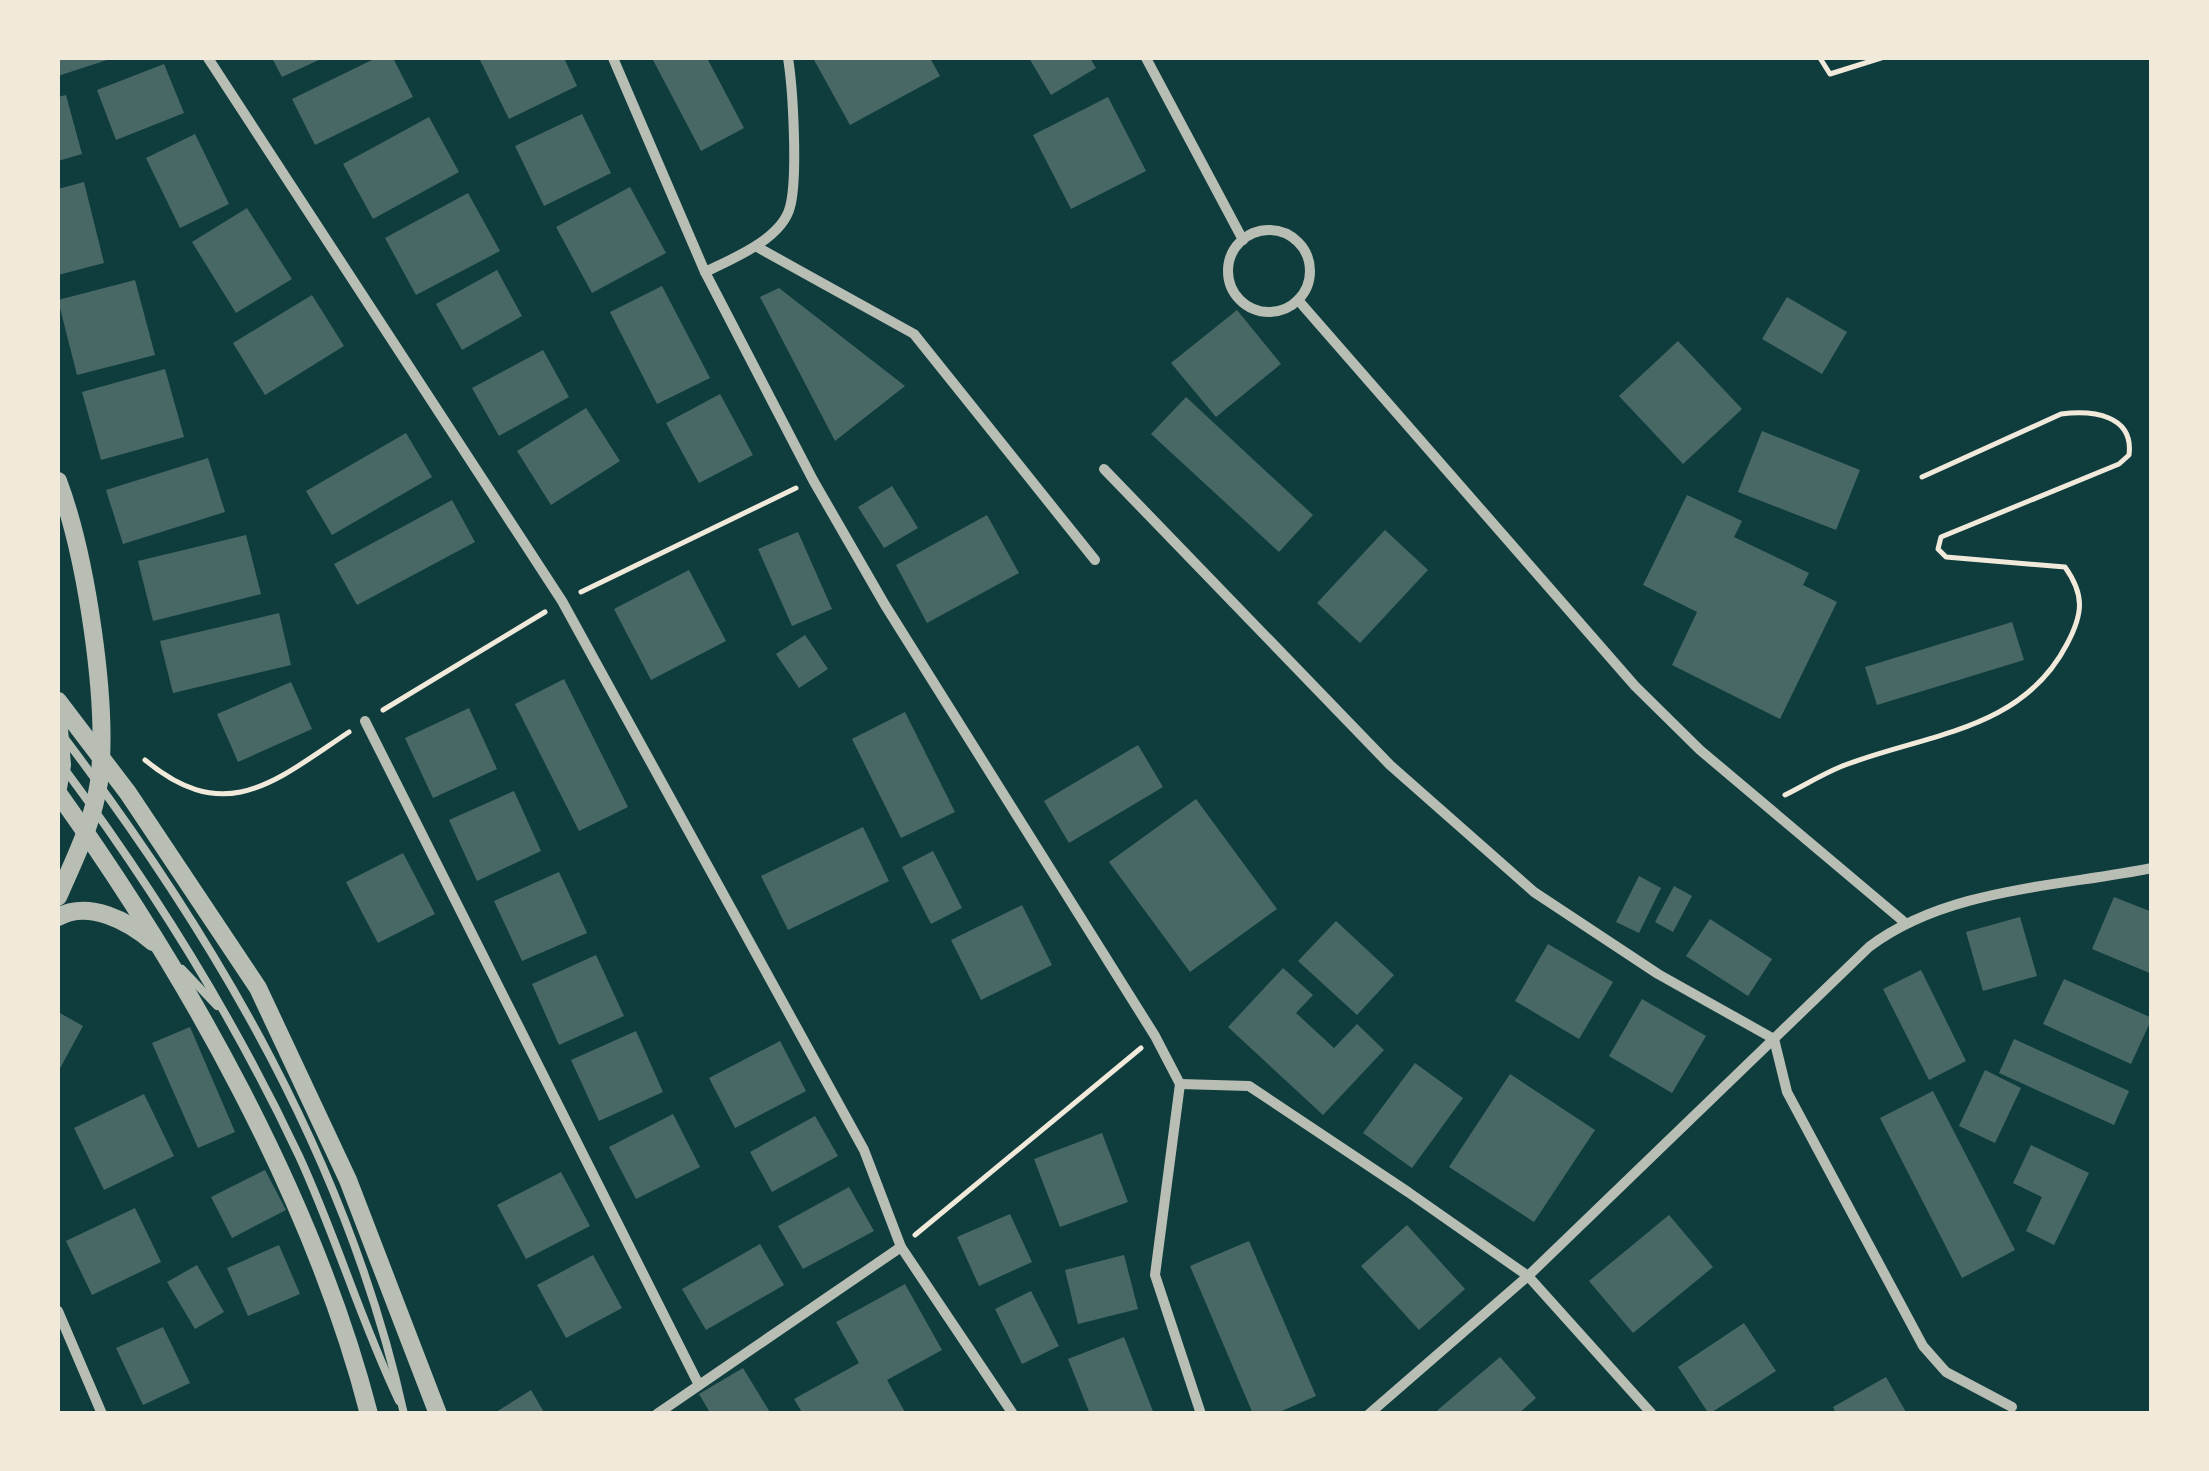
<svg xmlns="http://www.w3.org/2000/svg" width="2209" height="1471" font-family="'Source Sans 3',sans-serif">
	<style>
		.building { fill: #486865 }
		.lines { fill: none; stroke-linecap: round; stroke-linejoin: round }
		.path { stroke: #f1e9da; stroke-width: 5 }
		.service { stroke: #b8beb3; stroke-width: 8 }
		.minor { stroke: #b8beb3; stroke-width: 10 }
		.tertiary { stroke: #b8beb3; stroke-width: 18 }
	</style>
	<rect width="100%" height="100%" fill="#0f3d3e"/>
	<!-- building -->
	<g class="building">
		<path d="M58,58H113L58,76Z"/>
		<path d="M272,58H323L282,77Z"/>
		<path d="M376,58H393L413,97L315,145L292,99Z"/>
		<path d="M479,58H564L577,86L509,119Z"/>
		<path d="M652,58H707L744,128L701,151Z"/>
		<path d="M813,58H930L940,76L850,125Z"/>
		<path d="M1029,58H1090L1096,68L1051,95Z"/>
		<path d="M164,64L184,113L116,140L97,90Z"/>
		<path d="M66,95L82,154L58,161V97Z"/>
		<path d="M1108,97L1146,171L1071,209L1033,135Z"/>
		<path d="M582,114L611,173L544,206L515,146Z"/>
		<path d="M429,117L459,172L373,219L343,164Z"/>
		<path d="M195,134L229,204L180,228L146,158Z"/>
		<path d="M84,182L104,263L58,275V189Z"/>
		<path d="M630,187L666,253L592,293L556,227Z"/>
		<path d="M468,193L500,251L416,295L385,238Z"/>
		<path d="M247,208L292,279L236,313L192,242Z"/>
		<path d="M497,270L522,316L462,350L436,304Z"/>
		<path d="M135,280L155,355L77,375L58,300Z"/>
		<path d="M662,286L710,378L657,404L610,312Z"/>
		<path d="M779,288L905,386L835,441L760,297Z"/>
		<path d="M312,295L344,346L265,395L233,343Z"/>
		<path d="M1787,297L1847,332L1822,374L1762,339Z"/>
		<path d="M1237,310L1281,364L1216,417L1171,363Z"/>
		<path d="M1678,341L1742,409L1683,464L1619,396Z"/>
		<path d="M543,350L569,397L499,436L472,388Z"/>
		<path d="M165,369L184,437L101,460L82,392Z"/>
		<path d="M720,394L753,455L699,483L666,423Z"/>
		<path d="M1186,397L1313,515L1279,552L1151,434Z"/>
		<path d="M586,408L620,461L551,505L517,451Z"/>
		<path d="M1762,431L1860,470L1836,530L1738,492Z"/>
		<path d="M406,433L432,477L332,535L306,491Z"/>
		<path d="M208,458L225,512L123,544L106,490Z"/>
		<path d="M892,486L918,528L884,548L858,507Z"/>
		<path d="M1687,495L1742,521L1734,537L1809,573L1803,585L1837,602L1780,719L1672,665L1697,612L1643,585Z"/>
		<path d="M452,500L475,542L357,605L334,564Z"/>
		<path d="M987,515L1019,573L927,623L896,565Z"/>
		<path d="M1385,530L1428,570L1360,643L1317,603Z"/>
		<path d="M798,532L832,609L792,626L758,549Z"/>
		<path d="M246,535L261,594L153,621L138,561Z"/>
		<path d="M689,570L726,641L651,680L614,609Z"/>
		<path d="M279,613L291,665L173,693L160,641Z"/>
		<path d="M2012,622L2024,660L1877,705L1865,667Z"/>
		<path d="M805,635L828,669L799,688L776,654Z"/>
		<path d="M564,679L628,807L579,831L515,704Z"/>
		<path d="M291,682L312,729L238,762L217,714Z"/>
		<path d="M469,708L497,769L433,798L405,738Z"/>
		<path d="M905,712L955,812L901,838L852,739Z"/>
		<path d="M1138,745L1163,787L1069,843L1044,801Z"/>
		<path d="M514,791L541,851L477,881L449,820Z"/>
		<path d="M1196,799L1277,909L1190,972L1109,862Z"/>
		<path d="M863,827L889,881L788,930L761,876Z"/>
		<path d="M933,851L962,908L931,924L902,867Z"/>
		<path d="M403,853L435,914L378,943L346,882Z"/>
		<path d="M559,872L587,933L522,961L494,901Z"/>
		<path d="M1639,876L1661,888L1639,933L1616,922Z"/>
		<path d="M1674,886L1692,896L1673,932L1655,922Z"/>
		<path d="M2114,897L2152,912V974L2092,949Z"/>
		<path d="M1022,905L1052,965L981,1000L951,940Z"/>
		<path d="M2020,917L2037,976L1983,991L1966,932Z"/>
		<path d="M1710,919L1772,959L1748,996L1686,956Z"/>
		<path d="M1336,921L1394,975L1357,1015L1298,961Z"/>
		<path d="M1548,944L1613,982L1579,1039L1515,1001Z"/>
		<path d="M596,955L624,1016L559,1045L532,984Z"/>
		<path d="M1283,968L1313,995L1296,1013L1334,1048L1357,1024L1384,1050L1323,1115L1228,1027Z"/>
		<path d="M1921,970L1966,1061L1929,1080L1883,989Z"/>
		<path d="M2064,979L2152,1018L2131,1064L2043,1024Z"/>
		<path d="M1642,999L1706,1036L1672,1093L1609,1056Z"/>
		<path d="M58,1012L83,1026L58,1072Z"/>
		<path d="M190,1027L235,1132L198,1148L152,1043Z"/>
		<path d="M636,1031L663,1092L599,1121L571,1060Z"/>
		<path d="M2014,1039L2129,1091L2114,1125L1999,1073Z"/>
		<path d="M780,1041L806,1091L735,1128L709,1078Z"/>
		<path d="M1415,1063L1463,1098L1412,1168L1363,1133Z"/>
		<path d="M1985,1070L2021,1088L1995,1143L1959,1126Z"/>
		<path d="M1510,1074L1595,1130L1534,1222L1449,1167Z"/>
		<path d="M1933,1091L2015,1250L1962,1278L1880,1118Z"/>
		<path d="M144,1094L174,1156L104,1190L74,1128Z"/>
		<path d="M673,1114L700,1167L636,1199L609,1147Z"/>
		<path d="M815,1116L838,1156L772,1192L750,1152Z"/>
		<path d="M1102,1133L1128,1202L1060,1227L1034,1159Z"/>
		<path d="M2031,1145L2089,1173L2054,1245L2026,1231L2042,1197L2013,1183Z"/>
		<path d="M265,1170L286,1210L232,1238L211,1197Z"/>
		<path d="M561,1172L590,1226L526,1259L497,1205Z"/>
		<path d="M849,1187L874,1231L803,1269L778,1226Z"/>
		<path d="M135,1208L161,1262L92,1295L66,1241Z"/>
		<path d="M1010,1214L1032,1262L979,1286L957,1237Z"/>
		<path d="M1669,1215L1713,1267L1633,1333L1589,1281Z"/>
		<path d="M1407,1225L1465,1289L1419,1330L1361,1266Z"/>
		<path d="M1249,1241L1316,1396L1275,1414H1253L1190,1266Z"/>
		<path d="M760,1244L784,1285L706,1330L682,1289Z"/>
		<path d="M279,1245L300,1294L248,1316L227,1268Z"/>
		<path d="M593,1255L622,1308L566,1338L537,1285Z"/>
		<path d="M1124,1255L1138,1309L1078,1324L1065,1270Z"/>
		<path d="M197,1265L224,1312L195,1329L167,1282Z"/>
		<path d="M905,1284L942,1350L887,1380L906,1414H803L794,1399L859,1363L836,1322Z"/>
		<path d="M1031,1291L1059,1346L1022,1364L995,1309Z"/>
		<path d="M1744,1323L1776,1371L1709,1414L1678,1367Z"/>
		<path d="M163,1327L190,1383L143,1405L116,1348Z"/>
		<path d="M1124,1337L1154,1414H1090L1068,1359Z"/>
		<path d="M1500,1357L1536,1398L1518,1414H1433Z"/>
		<path d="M743,1368L771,1414H705L709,1411L699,1394Z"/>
		<path d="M1886,1377L1907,1414H1836L1833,1407Z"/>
		<path d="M531,1390L545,1414H493Z"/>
	</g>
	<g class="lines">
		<!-- path -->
		<g class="path">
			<path d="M1820,58L1830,74L1881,58"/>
			<path d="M581,592L796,488"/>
			<path d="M383,710L545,612"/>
			<path d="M145,760C226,827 274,782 349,732"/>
			<path d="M1785,795C1803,786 1821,775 1840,767C1922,734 2021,733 2067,644C2083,614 2085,595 2065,567L1946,557L1938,549L1941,537L2119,464L2129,455C2134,415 2093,410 2061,414L1922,477"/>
			<path d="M915,1235L1141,1048"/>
		</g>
		<!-- service -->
		<g class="service">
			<path d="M66,740C218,941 349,1165 404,1414"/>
			<path d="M63,767C154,889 234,1018 299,1156C336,1236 361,1322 399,1401"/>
			<path d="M182,969L217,1006"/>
		</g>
		<!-- minor -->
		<g class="minor">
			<path d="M208,58L562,601L864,1150L901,1247L1013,1414"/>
			<path d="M613,58L705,272L813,480L885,605L1155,1036L1180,1084"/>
			<path d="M1146,58L1243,240"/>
			<circle cx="1269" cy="271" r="41"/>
			<path d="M757,247L914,334L1095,560"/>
			<path d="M705,272C732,259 782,239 790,207C798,178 793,89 788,58"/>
			<path d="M1298,300L1635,686L1700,750L1903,921"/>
			<path d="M1104,469L1390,765L1534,892L1658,974L1774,1039L1787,1092L1923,1346L1946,1372L2012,1407"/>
			<path d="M365,721L699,1385"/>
			<path d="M1180,1084L1249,1086L1408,1192L1528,1276L1652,1414"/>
			<path d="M1180,1084L1155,1275L1201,1414"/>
			<path d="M58,1311L102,1414"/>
			<path d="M657,1414L901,1247"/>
			<path d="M1369,1414L1528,1276L1869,947C1947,888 2058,887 2152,868"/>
		</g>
		<!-- tertiary -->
		<g class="tertiary">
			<path d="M58,481C86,555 109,704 99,782C93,823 74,860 58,897"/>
			<path d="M58,701L128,793L258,988L348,1180L438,1414"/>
			<path d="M58,717L62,765L58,788"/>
			<path d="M58,793C187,974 313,1197 369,1414"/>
			<path d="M58,917C89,900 128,921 153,942"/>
		</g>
	</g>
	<!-- border -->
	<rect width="2209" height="1471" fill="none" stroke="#f1e9da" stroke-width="120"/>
</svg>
